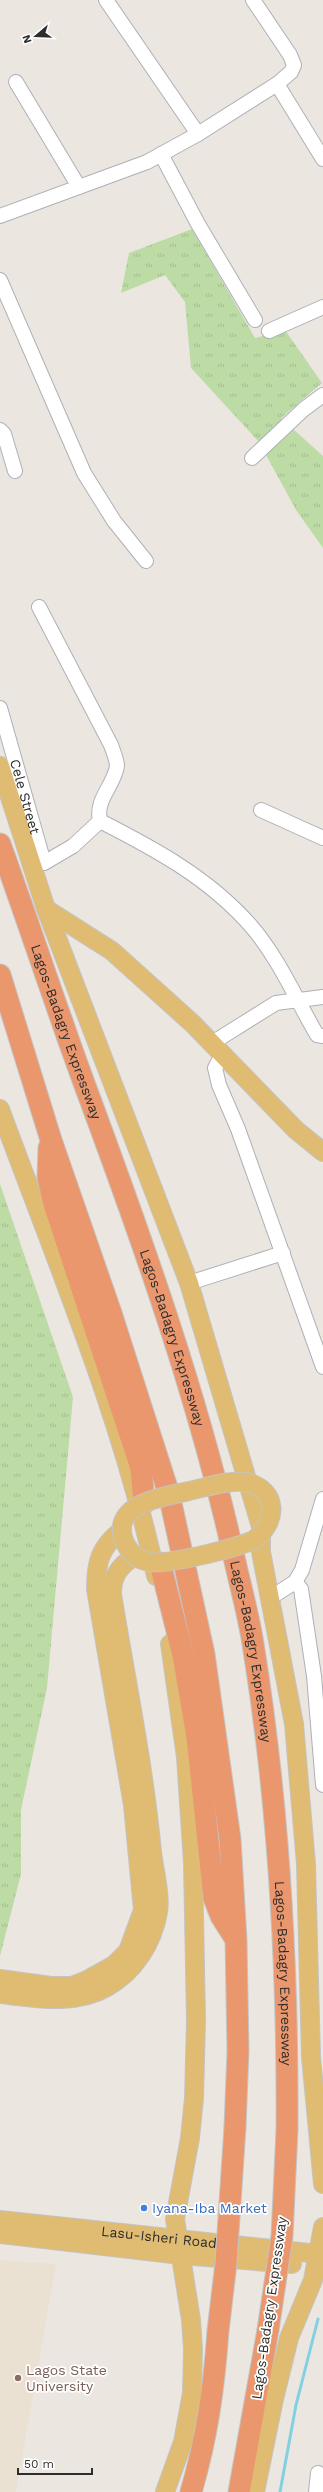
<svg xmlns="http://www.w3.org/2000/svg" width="323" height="2492" font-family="'Work Sans',sans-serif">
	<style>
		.education { fill: #ebe1d3 }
		.grass { fill: url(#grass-tufts) }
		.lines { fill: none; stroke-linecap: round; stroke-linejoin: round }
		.stream { stroke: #82d1e0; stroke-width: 3 }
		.minor-casing { stroke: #aeb0b7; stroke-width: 16 }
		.major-casing { stroke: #c4c4c4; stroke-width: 20 }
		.highway-casing { stroke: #c4c4c4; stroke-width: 23 }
		.minor { stroke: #fff; stroke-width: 14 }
		.major { stroke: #e0bb72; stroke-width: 18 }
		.highway { stroke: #eb976e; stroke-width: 21 }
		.major-bridge-casing { stroke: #c4c4c4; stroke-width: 20; stroke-linecap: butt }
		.highway-bridge-casing { stroke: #c4c4c4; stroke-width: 23; stroke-linecap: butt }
		.major-bridge { stroke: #e0bb72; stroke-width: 18 }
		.highway-bridge { stroke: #eb976e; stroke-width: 21 }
		.shop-dot { fill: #3f7fe0; stroke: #fff; stroke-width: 1.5 }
		.education-dot { fill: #8d6e63; stroke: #fff; stroke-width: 1.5 }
		.labels { text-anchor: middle; stroke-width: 3.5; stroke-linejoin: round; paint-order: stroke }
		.street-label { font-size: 14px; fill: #2d2d2d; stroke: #fff }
		.shop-label { font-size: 14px; fill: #366cbe; stroke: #fff; text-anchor: start }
		.education-label { font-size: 14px; fill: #785e54; stroke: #fff; text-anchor: start }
	</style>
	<defs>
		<pattern id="grass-tufts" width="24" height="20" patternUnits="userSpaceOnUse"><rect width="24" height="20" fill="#bddca5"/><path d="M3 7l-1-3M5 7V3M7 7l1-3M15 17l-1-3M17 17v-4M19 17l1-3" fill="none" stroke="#a3bd8e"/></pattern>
	</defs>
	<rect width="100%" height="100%" fill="#ece6e1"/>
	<!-- education -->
	<path class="education" d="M0,2260L56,2264L16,2492H0Z"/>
	<!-- grass -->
	<g class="grass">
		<path d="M192,229L255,338L285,330L322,383L281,418L323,456V548L296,510L259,442L191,368L185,302L165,275L121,293L129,253Z"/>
		<path d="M0,1184L73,1397L47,1688L21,1810V1874L0,1956Z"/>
	</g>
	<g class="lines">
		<!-- stream -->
		<path class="stream" d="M280,2492L296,2405L318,2319"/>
		<defs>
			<g id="minor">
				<path d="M106,0L198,134"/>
				<path d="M253,0L290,55L294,65L291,72L277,84"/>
				<path d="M16,82L79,187"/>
				<path d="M161,154L198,224L255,320"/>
				<path d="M0,216L147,162L198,134L277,84L323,159"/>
				<path d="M0,280L84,473L114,521L146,561"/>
				<path d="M269,331L323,307"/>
				<path d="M0,430L4,434L15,471"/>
				<path d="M252,458L304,409L323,395"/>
				<path id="s1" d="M0,708L44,863L73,846L100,821C95,799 114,786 117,766C117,760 113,751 111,745L39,607"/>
				<path d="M261,810L323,838"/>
				<path d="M100,821C155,849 209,878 251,926C278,957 296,999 317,1035L323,1036"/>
				<path d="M212,1043L276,1003L323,997"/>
				<path d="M223,1053L215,1068L219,1085L238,1129L323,1367"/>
				<path d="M189,1283L283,1253"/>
				<path d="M295,1582L301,1589L314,1676L323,1785"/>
				<path d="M270,1598L295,1582L302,1570L323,1499"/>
				<path d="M316,2492L318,2473"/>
			</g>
			<g id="major">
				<path d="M0,766L46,909L189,1283L261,1527V1552L294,1724L306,1864L311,2057L323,2184"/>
				<path d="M46,909L112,951L193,1024L296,1130L323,1152"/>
				<path d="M0,1109C56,1262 122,1416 156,1576"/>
				<path d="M0,1979L51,1986H72L87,1980L114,1965L128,1951L143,1910L133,1805L96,1589C96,1562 100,1547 122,1530"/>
				<path d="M0,1994C35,1998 74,2006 107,1987C134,1972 153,1943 158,1912C161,1896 154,1869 152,1852C144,1766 126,1680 112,1594C112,1576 119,1566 135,1556"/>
				<path id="s2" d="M0,2220L319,2254"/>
				<path d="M0,2234L181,2255L292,2264"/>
				<path d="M165,2492L183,2442L192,2393L193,2349L191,2320L175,2219L190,2138L194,2098L196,2020L193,1863L186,1757L170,1644"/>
				<path d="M255,2492L274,2399L289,2338L313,2280L323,2227"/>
			</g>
			<g id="highway">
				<path id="s3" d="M0,844C29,924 55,1004 84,1083C143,1242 200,1401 236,1566C242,1592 249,1618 253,1644C279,1804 288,1968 287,2130"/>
				<path d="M0,975L51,1140L111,1313L169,1494L204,1654L230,1839L236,1940L238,2051L235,2127"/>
				<path d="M49,1148L48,1177L54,1204L141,1468L144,1503"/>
				<path d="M160,1563L183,1655L197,1737L214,1898L221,1916L235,1938"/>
				<path d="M191,2492C207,2437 214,2388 218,2331"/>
				<path d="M239,2492L268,2330"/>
			</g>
		</defs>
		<!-- minor casing -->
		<use href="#minor" class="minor-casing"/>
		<!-- major casing -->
		<use href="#major" class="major-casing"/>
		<!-- highway casing -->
		<use href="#highway" class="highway-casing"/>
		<!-- minor -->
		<use href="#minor" class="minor"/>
		<!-- major -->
		<use href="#major" class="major"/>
		<!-- highway -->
		<use href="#highway" class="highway"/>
		<defs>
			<path id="major-bridge" d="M246,1482C279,1490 278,1522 254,1540C235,1548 170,1565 150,1562C139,1561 130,1553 125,1543C108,1503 164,1497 189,1491C208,1487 227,1480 246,1482Z"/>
			<g id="highway-bridge">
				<path d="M268,2330L282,2236L287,2130"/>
				<path d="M218,2331L226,2263L235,2127"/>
			</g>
		</defs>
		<!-- major-bridge casing -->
		<use href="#major-bridge" class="major-bridge-casing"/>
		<!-- highway-bridge casing -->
		<use href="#highway-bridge" class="highway-bridge-casing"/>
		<!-- major-bridge -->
		<use href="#major-bridge" class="major-bridge"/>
		<!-- highway-bridge -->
		<use href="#highway-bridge" class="highway-bridge"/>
	</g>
	<!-- markers -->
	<circle class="shop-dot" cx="144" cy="2208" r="4"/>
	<circle class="education-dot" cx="18" cy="2378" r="4"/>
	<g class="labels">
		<!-- street labels -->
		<g class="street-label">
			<text dy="5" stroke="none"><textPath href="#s1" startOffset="92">Cele Street</textPath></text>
			<text dy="5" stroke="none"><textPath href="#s3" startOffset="199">Lagos-Badagry Expressway</textPath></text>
			<text dy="5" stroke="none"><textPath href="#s3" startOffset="523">Lagos-Badagry Expressway</textPath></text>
			<text dy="5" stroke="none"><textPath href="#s3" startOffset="847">Lagos-Badagry Expressway</textPath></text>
			<text dy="5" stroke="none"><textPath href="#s3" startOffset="1171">Lagos-Badagry Expressway</textPath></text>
			<text dy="5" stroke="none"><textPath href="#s2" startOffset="160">Lasu-Isheri Road</textPath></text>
			<text transform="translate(269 2308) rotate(-82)" y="5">Lagos-Badagry Expressway</text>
		</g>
		<!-- shop labels -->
		<g class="shop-label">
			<text x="152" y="2213">Iyana-Iba Market</text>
		</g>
		<!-- education labels -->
		<g class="education-label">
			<text x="26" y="2375">Lagos State<tspan x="26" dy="16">University</tspan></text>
		</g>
	</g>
	<!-- north arrow -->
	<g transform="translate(36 36) rotate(251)" stroke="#ffffff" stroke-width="3" paint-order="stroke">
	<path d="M0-3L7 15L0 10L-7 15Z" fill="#2d2d2d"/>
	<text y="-6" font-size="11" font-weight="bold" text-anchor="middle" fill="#2d2d2d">N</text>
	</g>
	<!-- scale -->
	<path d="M18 2468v6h74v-6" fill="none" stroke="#2d2d2d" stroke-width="2"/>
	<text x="24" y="2468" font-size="12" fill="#2d2d2d" stroke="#ffffff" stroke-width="3" paint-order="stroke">50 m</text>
</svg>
